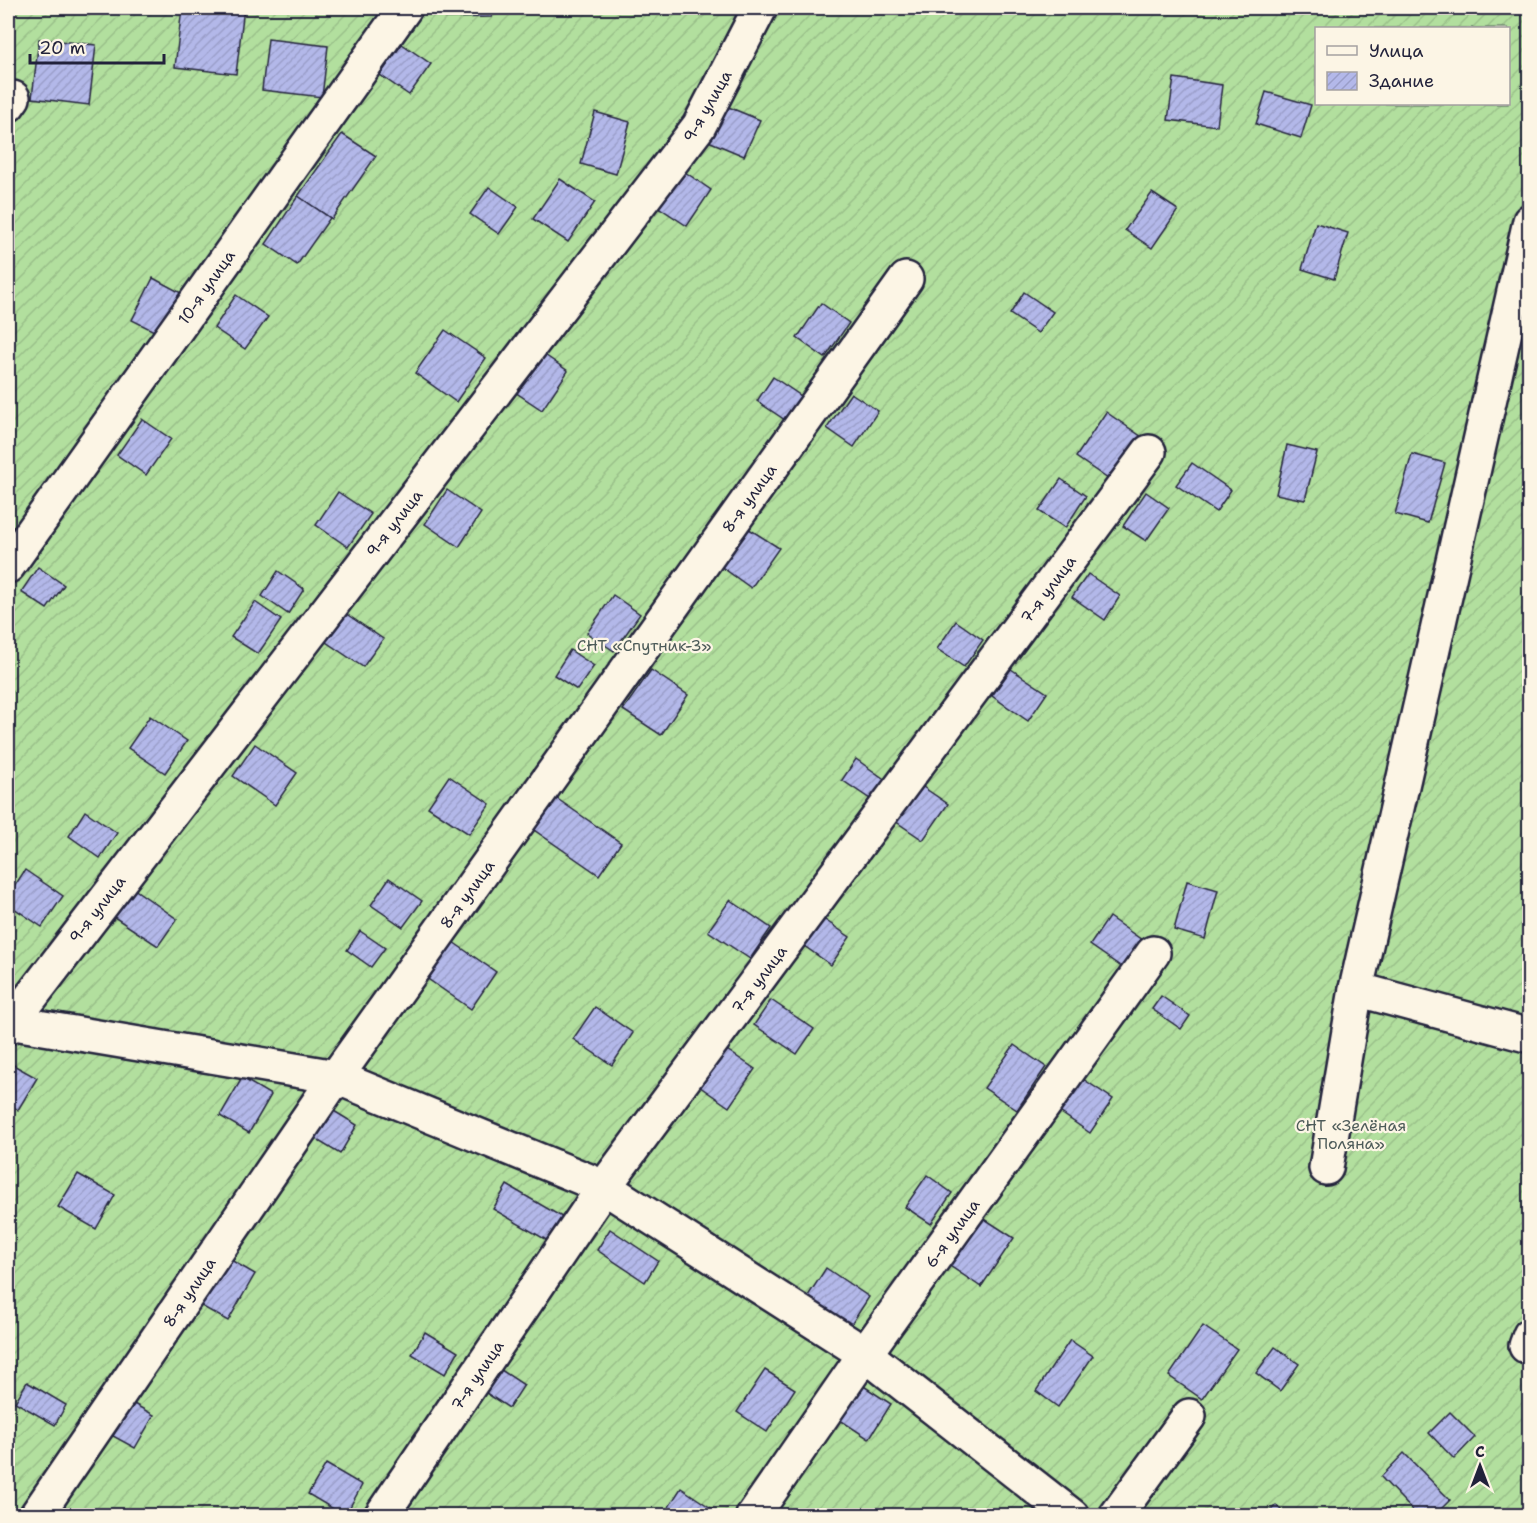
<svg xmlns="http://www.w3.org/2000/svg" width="1537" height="1523" font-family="'Shantell Sans',sans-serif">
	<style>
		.garden { fill: url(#garden-furrows); stroke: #6a806c; stroke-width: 1.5; fill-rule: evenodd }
		.building { fill: url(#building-hatch); stroke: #22223b; stroke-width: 1.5 }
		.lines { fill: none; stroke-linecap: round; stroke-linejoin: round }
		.minor-casing { stroke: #22223b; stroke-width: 38 }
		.minor { stroke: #fcf5e5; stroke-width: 33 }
		.labels { text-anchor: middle; stroke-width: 4.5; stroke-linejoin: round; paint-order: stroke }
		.street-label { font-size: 16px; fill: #22223b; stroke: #fcf5e5 }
		.park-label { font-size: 16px; fill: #4d5b59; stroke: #fcf5e5 }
	</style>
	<defs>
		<pattern id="garden-furrows" width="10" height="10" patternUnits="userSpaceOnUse" patternTransform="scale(1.5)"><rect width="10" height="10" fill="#b2df9e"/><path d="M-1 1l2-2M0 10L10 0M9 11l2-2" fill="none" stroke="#99bf89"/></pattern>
		<pattern id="building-hatch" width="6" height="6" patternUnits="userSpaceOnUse" patternTransform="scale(1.5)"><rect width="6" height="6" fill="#b3b8e9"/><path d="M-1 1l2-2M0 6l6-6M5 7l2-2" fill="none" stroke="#9a9ec9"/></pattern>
	</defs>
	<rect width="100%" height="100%" fill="#fcf5e5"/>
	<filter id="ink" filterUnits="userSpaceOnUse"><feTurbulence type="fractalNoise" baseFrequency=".0167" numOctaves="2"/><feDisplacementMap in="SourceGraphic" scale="12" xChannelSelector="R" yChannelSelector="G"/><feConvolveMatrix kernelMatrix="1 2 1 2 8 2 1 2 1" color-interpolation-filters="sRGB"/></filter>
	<g filter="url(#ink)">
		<!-- garden -->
		<path class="garden" d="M8,8H1529V1515H8ZM1316,28H1508V104H1316Z"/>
		<!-- building -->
		<g class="building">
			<path d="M182,8H244L236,74L175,67Z"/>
			<path d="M446,8H492V17L446,18Z"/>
			<path d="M39,39L96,45L89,105L32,98Z"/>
			<path d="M268,39L328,46L322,97L262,90Z"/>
			<path d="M402,44L431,64L409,95L380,75Z"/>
			<path d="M1174,78L1222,85L1217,126L1168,120Z"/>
			<path d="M1266,92L1311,105L1301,138L1256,124Z"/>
			<path d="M721,104L760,120L744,156L706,140Z"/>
			<path d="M595,112L630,122L616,174L581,164Z"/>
			<path d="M342,134L376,156L332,219L298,196Z"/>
			<path d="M682,170L711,190L687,226L657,206Z"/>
			<path d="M560,179L595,202L568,242L533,219Z"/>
			<path d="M489,187L518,207L499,234L470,214Z"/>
			<path d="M1152,193L1178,210L1152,248L1125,230Z"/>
			<path d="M298,196L330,218L297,265L266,244Z"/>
			<path d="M1316,223L1348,233L1334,279L1302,269Z"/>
			<path d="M153,278L183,294L162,335L132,320Z"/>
			<path d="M1024,292L1053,312L1038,333L1010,314Z"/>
			<path d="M236,295L268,317L245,349L214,328Z"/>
			<path d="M821,303L849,323L825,358L797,338Z"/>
			<path d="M445,330L486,358L456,402L415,373Z"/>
			<path d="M539,351L568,371L542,410L512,390Z"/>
			<path d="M773,377L804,398L788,422L757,401Z"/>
			<path d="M851,393L878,411L854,447L827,428Z"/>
			<path d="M1106,412L1142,437L1111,481L1076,457Z"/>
			<path d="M142,419L171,439L146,475L117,455Z"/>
			<path d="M1287,445L1317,452L1305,500L1276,494Z"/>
			<path d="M1412,454L1445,463L1428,523L1395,514Z"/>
			<path d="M1192,463L1231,490L1216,512L1176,485Z"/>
			<path d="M1061,479L1086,496L1065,528L1039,511Z"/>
			<path d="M447,490L481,513L459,547L425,524Z"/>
			<path d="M338,492L371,514L348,547L316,525Z"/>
			<path d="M1146,492L1169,508L1146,541L1123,526Z"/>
			<path d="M746,527L779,548L751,588L719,565Z"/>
			<path d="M38,567L64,585L47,609L21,592Z"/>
			<path d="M278,571L304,589L288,614L262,596Z"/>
			<path d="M1088,574L1120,596L1105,620L1072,597Z"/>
			<path d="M613,595L640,614L614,651L587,633Z"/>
			<path d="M255,602L281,620L258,654L231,637Z"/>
			<path d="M342,611L383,639L363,667L323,640Z"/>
			<path d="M956,621L983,640L964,667L937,649Z"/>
			<path d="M570,650L594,666L577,690L554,675Z"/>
			<path d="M1011,669L1047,693L1028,721L992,696Z"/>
			<path d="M651,670L688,695L661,735L623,710Z"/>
			<path d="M150,716L187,741L165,773L128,748Z"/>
			<path d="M255,744L297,773L275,805L233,776Z"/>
			<path d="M856,759L887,781L873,801L842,780Z"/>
			<path d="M449,776L490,804L469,834L428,807Z"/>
			<path d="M920,785L948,804L923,840L895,821Z"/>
			<path d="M556,798L621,843L599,875L534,830Z"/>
			<path d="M85,811L117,833L100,858L69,836Z"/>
			<path d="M25,870L63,896L42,927L8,904V896Z"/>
			<path d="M389,878L422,901L403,927L371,905Z"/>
			<path d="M1187,881L1218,890L1205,939L1174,930Z"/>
			<path d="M127,884L177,919L158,946L108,913Z"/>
			<path d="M730,900L771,928L750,959L708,931Z"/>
			<path d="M819,916L850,937L831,965L800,943Z"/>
			<path d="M1109,917L1142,940L1123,968L1090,945Z"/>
			<path d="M360,931L385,948L371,967L347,950Z"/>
			<path d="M450,940L496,972L471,1009L425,977Z"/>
			<path d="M1161,996L1190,1016L1181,1029L1152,1009Z"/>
			<path d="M771,1000L814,1029L797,1054L754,1025Z"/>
			<path d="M595,1007L633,1033L612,1065L573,1039Z"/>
			<path d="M1014,1045L1046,1067L1017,1110L984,1088Z"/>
			<path d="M721,1046L755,1069L729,1107L696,1084Z"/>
			<path d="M8,1062L37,1078L18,1110L8,1104Z"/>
			<path d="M1080,1077L1113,1099L1090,1133L1057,1110Z"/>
			<path d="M242,1078L271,1095L249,1133L220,1116Z"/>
			<path d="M324,1105L357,1125L340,1154L307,1134Z"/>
			<path d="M78,1174L115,1195L96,1229L58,1207Z"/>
			<path d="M927,1175L952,1193L931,1224L905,1207Z"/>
			<path d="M507,1185L562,1217L548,1241L493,1209Z"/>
			<path d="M977,1214L1014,1238L981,1287L944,1262Z"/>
			<path d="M610,1229L658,1261L645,1282L597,1250Z"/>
			<path d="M224,1256L255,1274L228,1321L196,1303Z"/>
			<path d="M826,1268L869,1297L849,1328L806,1299Z"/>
			<path d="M1203,1326L1237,1349L1202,1399L1169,1376Z"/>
			<path d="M425,1332L458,1352L445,1374L412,1354Z"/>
			<path d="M1070,1340L1093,1356L1058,1407L1036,1391Z"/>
			<path d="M1275,1347L1299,1364L1280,1391L1256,1373Z"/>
			<path d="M498,1368L524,1385L509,1408L483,1391Z"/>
			<path d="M765,1370L795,1389L767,1432L737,1412Z"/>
			<path d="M27,1382L66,1405L55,1425L15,1402Z"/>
			<path d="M859,1383L891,1404L869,1439L837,1418Z"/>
			<path d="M132,1403L154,1415L135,1448L113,1436Z"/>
			<path d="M1450,1412L1475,1437L1454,1459L1429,1433Z"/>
			<path d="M1404,1453L1450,1500L1434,1516H1418L1381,1477Z"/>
			<path d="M326,1464L362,1485L345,1516L308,1494Z"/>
			<path d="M681,1488L717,1512L715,1516H663Z"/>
			<path d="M1276,1505L1287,1516H1265Z"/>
		</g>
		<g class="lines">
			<defs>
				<g id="minor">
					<path d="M8,105L13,98"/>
					<path d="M8,566L405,8"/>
					<path d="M1356,989L1530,1036"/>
					<path d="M8,1022L336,1077L604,1187L865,1354L1072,1516"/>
					<path d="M8,1027L699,126L760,8"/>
					<path d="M1326,1168L1356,989L1530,221"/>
					<path d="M1526,1346L1530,1335"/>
					<path d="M36,1516L336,1077L906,279"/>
					<path d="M381,1516L604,1187L1149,452"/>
					<path d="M753,1516L865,1354L1153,953"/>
					<path d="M1116,1516L1189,1416"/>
				</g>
			</defs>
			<!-- minor casing -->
			<use href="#minor" class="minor-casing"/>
			<!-- minor -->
			<use href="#minor" class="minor"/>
		</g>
	</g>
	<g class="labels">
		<!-- street labels -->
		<g class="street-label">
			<text transform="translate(707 106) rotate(-60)" y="6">9-я улица</text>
			<text transform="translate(206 287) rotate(-55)" y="6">10-я улица</text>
			<text transform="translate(749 498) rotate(-54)" y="6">8-я улица</text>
			<text transform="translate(394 523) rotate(-52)" y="6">9-я улица</text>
			<text transform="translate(1048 589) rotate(-53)" y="6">7-я улица</text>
			<text transform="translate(467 894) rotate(-54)" y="6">8-я улица</text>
			<text transform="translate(97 909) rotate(-52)" y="6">9-я улица</text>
			<text transform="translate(759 979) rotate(-53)" y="6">7-я улица</text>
			<text transform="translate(952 1233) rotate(-54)" y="6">6-я улица</text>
			<text transform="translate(189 1292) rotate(-56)" y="6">8-я улица</text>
			<text transform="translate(477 1375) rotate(-56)" y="6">7-я улица</text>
		</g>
		<!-- park labels -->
		<g class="park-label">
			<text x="644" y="651">СНТ «Спутник-3»</text>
			<text x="1351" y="1131">СНТ «Зелёная<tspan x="1351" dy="18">Поляна»</tspan></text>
		</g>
	</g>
	<!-- margin -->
	<rect width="1537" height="1523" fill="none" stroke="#fcf5e5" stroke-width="30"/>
	<rect x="15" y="15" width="1507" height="1493" fill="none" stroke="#22223b" stroke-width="2" filter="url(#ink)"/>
	<!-- legend -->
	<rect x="1315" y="27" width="195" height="78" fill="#fcf5e5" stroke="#a5a1a1" stroke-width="1.5"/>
	<rect x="1327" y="46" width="30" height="9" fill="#fcf5e5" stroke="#a5a1a1" stroke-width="1.5"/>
	<text x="1369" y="57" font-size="18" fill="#22223b">Улица</text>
	<rect x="1327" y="72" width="30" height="18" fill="url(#building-hatch)" stroke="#a5a1a1" stroke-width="1.5"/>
	<text x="1369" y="87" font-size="18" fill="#22223b">Здание</text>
	<!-- north arrow -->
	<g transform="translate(1480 1466)" stroke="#fcf5e5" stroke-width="4.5" paint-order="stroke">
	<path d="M0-4.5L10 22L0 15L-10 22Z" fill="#22223b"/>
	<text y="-9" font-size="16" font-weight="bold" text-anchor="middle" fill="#22223b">С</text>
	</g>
	<!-- scale -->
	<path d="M30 54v9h134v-9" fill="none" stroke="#22223b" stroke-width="3"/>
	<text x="39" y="54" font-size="18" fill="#22223b" stroke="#fcf5e5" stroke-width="4.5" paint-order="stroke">20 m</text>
</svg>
